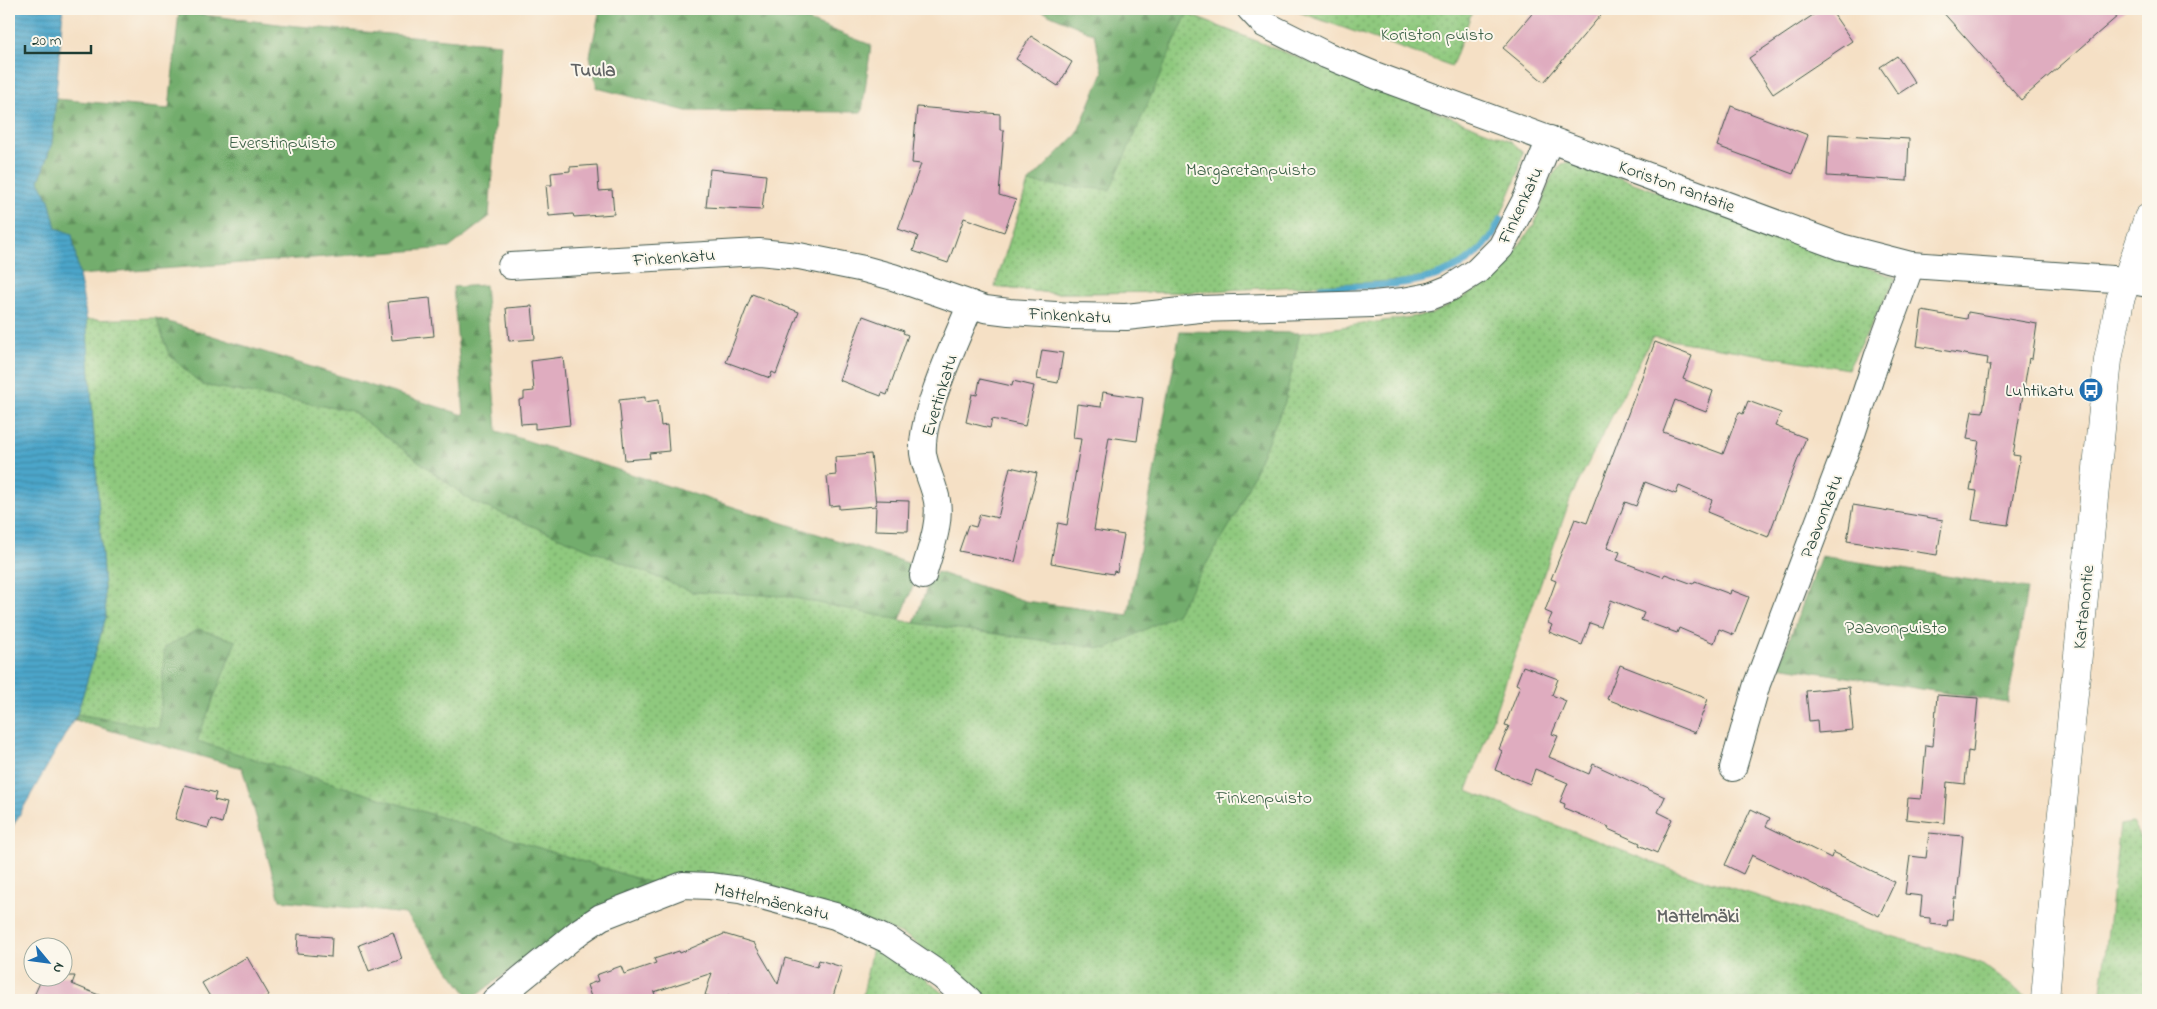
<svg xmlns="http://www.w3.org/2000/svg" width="2157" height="1009" font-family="'Indie Flower',sans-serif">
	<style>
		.forest { fill: url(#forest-firs); stroke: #497550 }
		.park { fill: url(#park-dots); stroke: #578359 }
		.water { fill: url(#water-rules); stroke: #36727f }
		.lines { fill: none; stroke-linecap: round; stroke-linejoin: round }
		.stream { stroke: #4ca6ca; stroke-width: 7 }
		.building { fill: #dfacbf }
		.street-casing { stroke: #3f554a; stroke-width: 28 }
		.secondary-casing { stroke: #3f554a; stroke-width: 29 }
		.street { stroke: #fff; stroke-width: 26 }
		.secondary { stroke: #fff; stroke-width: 28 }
		.labels { text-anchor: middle; stroke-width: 4; stroke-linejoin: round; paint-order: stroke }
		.park-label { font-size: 18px; fill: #3b6046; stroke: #fbf7ec }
		.street-label { font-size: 18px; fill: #1f3d34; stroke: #fbf7ec }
		.poi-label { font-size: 18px; fill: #1f3d34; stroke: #fbf7ec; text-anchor: end }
		.neighbourhood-label { font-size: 19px; font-weight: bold; fill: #626465; stroke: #fbf7ec }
	</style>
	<defs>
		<pattern id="forest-firs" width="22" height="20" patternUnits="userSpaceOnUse" patternTransform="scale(1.25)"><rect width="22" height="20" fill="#73ad6d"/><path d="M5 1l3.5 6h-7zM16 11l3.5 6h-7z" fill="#5e8e5a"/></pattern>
		<pattern id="park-dots" width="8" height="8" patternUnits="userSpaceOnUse" patternTransform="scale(1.25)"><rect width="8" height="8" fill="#8fc97e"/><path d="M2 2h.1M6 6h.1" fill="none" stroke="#74a468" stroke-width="1.8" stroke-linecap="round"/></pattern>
		<pattern id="water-rules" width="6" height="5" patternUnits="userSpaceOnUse" patternTransform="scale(1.25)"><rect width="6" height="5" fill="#4ca6ca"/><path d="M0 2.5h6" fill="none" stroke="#3f88a5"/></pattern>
	</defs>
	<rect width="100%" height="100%" fill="#fbf7ec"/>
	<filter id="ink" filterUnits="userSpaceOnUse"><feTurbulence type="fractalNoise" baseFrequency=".02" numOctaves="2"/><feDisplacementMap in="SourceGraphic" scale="10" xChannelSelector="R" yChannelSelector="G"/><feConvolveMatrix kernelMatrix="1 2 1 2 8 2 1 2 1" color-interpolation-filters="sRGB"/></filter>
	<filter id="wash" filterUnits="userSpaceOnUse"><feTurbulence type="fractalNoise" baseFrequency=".0096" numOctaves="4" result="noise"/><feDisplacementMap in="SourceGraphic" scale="20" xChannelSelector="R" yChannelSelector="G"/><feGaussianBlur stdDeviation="1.12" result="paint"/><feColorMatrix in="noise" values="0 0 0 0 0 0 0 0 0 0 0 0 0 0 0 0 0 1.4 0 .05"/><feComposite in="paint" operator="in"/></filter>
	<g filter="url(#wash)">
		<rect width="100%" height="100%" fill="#f5e0c5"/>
		<!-- forest -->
		<g class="forest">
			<path d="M600,9H778L871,45L862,112L686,111L597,88L590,56Z"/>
			<path d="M1037,9H1174L1259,42L1192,292L1053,293L995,287L1028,183L1077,134L1103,72L1094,34Z"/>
			<path d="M179,12L287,25L501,44L489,217L449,248L78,275L72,234L56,228L49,200L39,181L52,143L56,99L169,109Z"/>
			<path d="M485,285L497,431L911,564L914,584L900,620L785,596L693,592L471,501L352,411L202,385L169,355L156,318L464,415L453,287Z"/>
			<path d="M1180,331L1300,333L1285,402L1236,515L1176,614L1107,649L914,623L927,587L937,572L1025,601L1128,615Z"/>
			<path d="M1821,556L2027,589L2008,703L1779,666Z"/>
			<path d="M199,629L236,641L197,741L658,885L556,937L471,999L405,914L280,900L242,768L74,720L77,714L159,728L165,646Z"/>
		</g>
		<!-- park -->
		<g class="park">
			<path d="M1290,9H1473L1452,66Z"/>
			<path d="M1187,14L1511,141L1523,152L1518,174L1499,219L1482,249L1445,271L1405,280L1192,292L1053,293L995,287L1028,183L1110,190Z"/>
			<path d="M1573,161L1896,278L1848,369L1652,337L1571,497L1467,791L1675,871L1981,963L2030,1000L2026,998L2025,1000H1653L1640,996L1635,1000H988L964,979L908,937L877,924L658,885L197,741L236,641L199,629L165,647L159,728L77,714L106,617L86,320L156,318L169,355L202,385L352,411L471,501L693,592L785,596L914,623L1107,649L1176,614L1236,515L1285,402L1300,333L1432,314L1480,288L1503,267L1534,225L1552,176L1562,164Z"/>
			<path d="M2132,823L2148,852V1000H2100L2120,825Z"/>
			<path d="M872,947L913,969L951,1000H862Z"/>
		</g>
		<!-- water -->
		<path class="water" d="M9,9H63L52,143L39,181L49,200L56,228L72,234L86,315L106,617L77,714L9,833Z"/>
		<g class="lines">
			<!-- stream -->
			<path class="stream" d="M1321,288C1378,285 1451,290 1490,239C1494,233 1497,226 1501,219"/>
		</g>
		<g id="blocks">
			<!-- building -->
			<g class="building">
				<path d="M1536,9H1606L1544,82L1503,48Z"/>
				<path d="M1822,9H1830L1852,41L1773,94L1749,58Z"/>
				<path d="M1940,9H2126L2021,100Z"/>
				<path d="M1031,36L1072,62L1058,86L1016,59Z"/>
				<path d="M1897,56L1915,83L1898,94L1880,67Z"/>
				<path d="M1731,106L1808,135L1793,174L1717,146Z"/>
				<path d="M917,107L1000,114V130H1004L999,195L1016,200L1004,232L964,218L948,263L913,251L918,236L898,229L921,164L912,163Z"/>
				<path d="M1829,134L1909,139L1907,181L1827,176Z"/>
				<path d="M597,165L599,191L612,190L614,214L574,217L573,214L549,216L546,185H552L551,173L570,171V167Z"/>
				<path d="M710,169L766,175L762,210L706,207Z"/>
				<path d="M752,294L799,312L776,374L772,372L770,378L726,362Z"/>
				<path d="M430,298L434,336L392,340L388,302Z"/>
				<path d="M532,306L535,339L509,341L506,308Z"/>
				<path d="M1922,311L1967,319L1968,312L2037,324L2032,359L2029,358L2013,455L2020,456L2008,525L1972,520L1977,491L1970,490L1979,441L1967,439L1972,411L1983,412L1990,365H1987L1988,358L1917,346Z"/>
				<path d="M863,316L904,331L903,333L908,335L887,395L882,393L881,396L839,380Z"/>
				<path d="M1655,342L1692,356L1683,379L1713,391L1706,412L1675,400L1663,432L1723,454L1739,412L1743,414L1748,401L1781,413L1775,426L1806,438L1768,537L1707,512L1712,500L1679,486L1676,494L1645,482L1636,506L1625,502L1607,548L1620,552L1617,560L1663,577L1665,574L1693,584L1695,581L1730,594L1731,590L1749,597L1734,635L1719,629L1714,643L1679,628L1677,633L1641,620L1644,613L1611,600L1601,627L1590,623L1582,645L1549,632L1552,625L1548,623L1552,614L1545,611L1556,581L1551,579L1575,519L1587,523Z"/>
				<path d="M1042,350L1063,353L1058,383L1037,379Z"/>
				<path d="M563,357L570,425L535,429V423L521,424L519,400L524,399V392L534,391L531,361Z"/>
				<path d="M980,379L1012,386L1013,381L1034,386L1025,426L992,419L990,428L966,422L972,394L977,395Z"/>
				<path d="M1103,392L1143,398L1137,441L1109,437L1094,530L1124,535L1117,572L1114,571L1113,574L1051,563L1058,523L1067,525L1081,439L1073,438L1077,404L1101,407Z"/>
				<path d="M645,397V402L658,400L661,426L667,425L669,451L649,453L650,458L625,460L619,400Z"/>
				<path d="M871,454L876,505V500L909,501L908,531L875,530L876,506L839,509V505L830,506L827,476L836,475L835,457Z"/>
				<path d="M1010,467L1037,473L1015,562L959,551L968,525L976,527L980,514L998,518Z"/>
				<path d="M1853,505L1943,520L1937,555L1847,541Z"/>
				<path d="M1620,665L1708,699L1695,733L1607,699Z"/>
				<path d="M1523,666L1558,679L1552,695L1566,701L1552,734L1558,736L1549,757L1589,774L1593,764L1665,797L1658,812L1672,819L1657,853L1639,845L1640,843L1608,829L1609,827L1564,808L1565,804L1560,802L1568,783L1535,769L1530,784L1495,770L1502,751L1499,749L1509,726L1505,725L1520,686L1516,684Z"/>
				<path d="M1849,687L1853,730L1818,733L1817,720L1809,721L1806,691Z"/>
				<path d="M1937,695L1978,698L1973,752L1968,751L1965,784L1947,782L1944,823L1906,819L1908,798L1921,799L1926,745L1933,746Z"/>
				<path d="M185,785L216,793L214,800L227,803L222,823L211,819L208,828L175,819Z"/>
				<path d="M1751,809L1770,818L1766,826L1831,858L1833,852L1895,882L1879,916L1752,855L1743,874L1725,865Z"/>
				<path d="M1929,833L1963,836L1957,898H1954L1952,920H1948L1947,926L1930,924V918L1920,917L1922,896L1905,894L1910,856L1926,858Z"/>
				<path d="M393,932L402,959L369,971L359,945Z"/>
				<path d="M298,934L332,937L331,957L297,954Z"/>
				<path d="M724,934L754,943L778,984L785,958L817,967L819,960L842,967L832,1000H744L728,995L726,1000H723L705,995L712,973L654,992L657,1000H592L587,985L598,981L596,975L621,966L624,974L656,963L654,959L679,951L680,953Z"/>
				<path d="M247,957L269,995L260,1000H212L202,983Z"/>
				<path d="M43,976H75L72,984L111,1000H32Z"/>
			</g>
		</g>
	</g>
	<g filter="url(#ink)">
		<use href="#blocks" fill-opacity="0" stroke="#3f554a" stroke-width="1"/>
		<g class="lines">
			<defs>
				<g id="street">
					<path d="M1250,9L1264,24L1326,55L1377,76L1841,247L1911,265L2127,280L2148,284"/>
					<path d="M511,266L759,252L799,256L864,269L893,277L985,309L1009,312L1071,316L1126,317L1199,309L1373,304L1403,301L1430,296L1450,288L1477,271L1501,247L1526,199L1550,139"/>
					<path d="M923,576C929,553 941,525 937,501C934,484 925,469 923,453C920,416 956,340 971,304"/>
					<path d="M1733,768L1757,684L1852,434L1878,355L1911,265"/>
					<path d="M495,1000L580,931L601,917L683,885L710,886L740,890L835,916L890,941L943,977L969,1000"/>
				</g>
				<path id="secondary" d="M2045,1000L2054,891L2108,360L2120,300L2148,218"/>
			</defs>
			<!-- street casing -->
			<use href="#street" class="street-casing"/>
			<!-- secondary casing -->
			<use href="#secondary" class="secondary-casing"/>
			<!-- street -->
			<use href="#street" class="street"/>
			<!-- secondary -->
			<use href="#secondary" class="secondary"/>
		</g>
	</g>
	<!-- icons -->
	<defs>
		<symbol id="bus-disc" viewBox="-11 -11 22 22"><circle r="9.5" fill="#1f6fb2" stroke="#fbf7ec"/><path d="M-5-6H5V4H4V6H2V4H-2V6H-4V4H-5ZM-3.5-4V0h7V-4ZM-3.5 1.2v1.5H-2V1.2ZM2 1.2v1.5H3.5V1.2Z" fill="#fff"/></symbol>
	</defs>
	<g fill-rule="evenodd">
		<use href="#bus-disc" x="2077" y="376" width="28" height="28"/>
	</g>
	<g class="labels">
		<!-- park labels -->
		<g class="park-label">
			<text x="1437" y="40">Koriston puisto</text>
			<text x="282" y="148">Everstinpuisto</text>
			<text x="1251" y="175">Margaretanpuisto</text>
			<text x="1896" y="633">Paavonpuisto</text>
			<text x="1264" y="803">Finkenpuisto</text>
		</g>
		<!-- street labels -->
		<g class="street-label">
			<text transform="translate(1677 186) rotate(20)" y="6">Koriston rantatie</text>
			<text transform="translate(1520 205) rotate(-65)" y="6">Finkenkatu</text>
			<text transform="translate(674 257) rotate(-4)" y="6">Finkenkatu</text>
			<text transform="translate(1070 315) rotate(3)" y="6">Finkenkatu</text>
			<text transform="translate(939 395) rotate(-73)" y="6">Evertinkatu</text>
			<text transform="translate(1821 516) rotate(-69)" y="6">Paavonkatu</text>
			<text transform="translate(2083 607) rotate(-84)" y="6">Kartanontie</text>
			<text transform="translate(772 901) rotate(13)" y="6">Mattelmäenkatu</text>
		</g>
		<!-- poi labels -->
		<g class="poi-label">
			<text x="2074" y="396">Luhtikatu</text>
		</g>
		<!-- neighbourhood labels -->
		<g class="neighbourhood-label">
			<text x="593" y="76">Tuula</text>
			<text x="1698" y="922">Mattelmäki</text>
		</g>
	</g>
	<!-- margin -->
	<rect width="2157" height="1009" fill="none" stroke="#fbf7ec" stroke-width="30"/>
	<!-- north arrow -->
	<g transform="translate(48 962) rotate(119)"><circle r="24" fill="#fbf7ec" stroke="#a3ada2"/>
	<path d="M0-4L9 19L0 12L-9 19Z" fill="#1f6fb2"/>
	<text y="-8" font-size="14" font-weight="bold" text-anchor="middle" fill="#1f3d34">N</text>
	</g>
	<!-- scale -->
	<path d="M25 45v8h66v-8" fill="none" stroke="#1f3d34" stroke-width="2.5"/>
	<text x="32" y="45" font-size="15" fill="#1f3d34" stroke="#fbf7ec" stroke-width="4" paint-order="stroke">20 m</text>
</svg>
